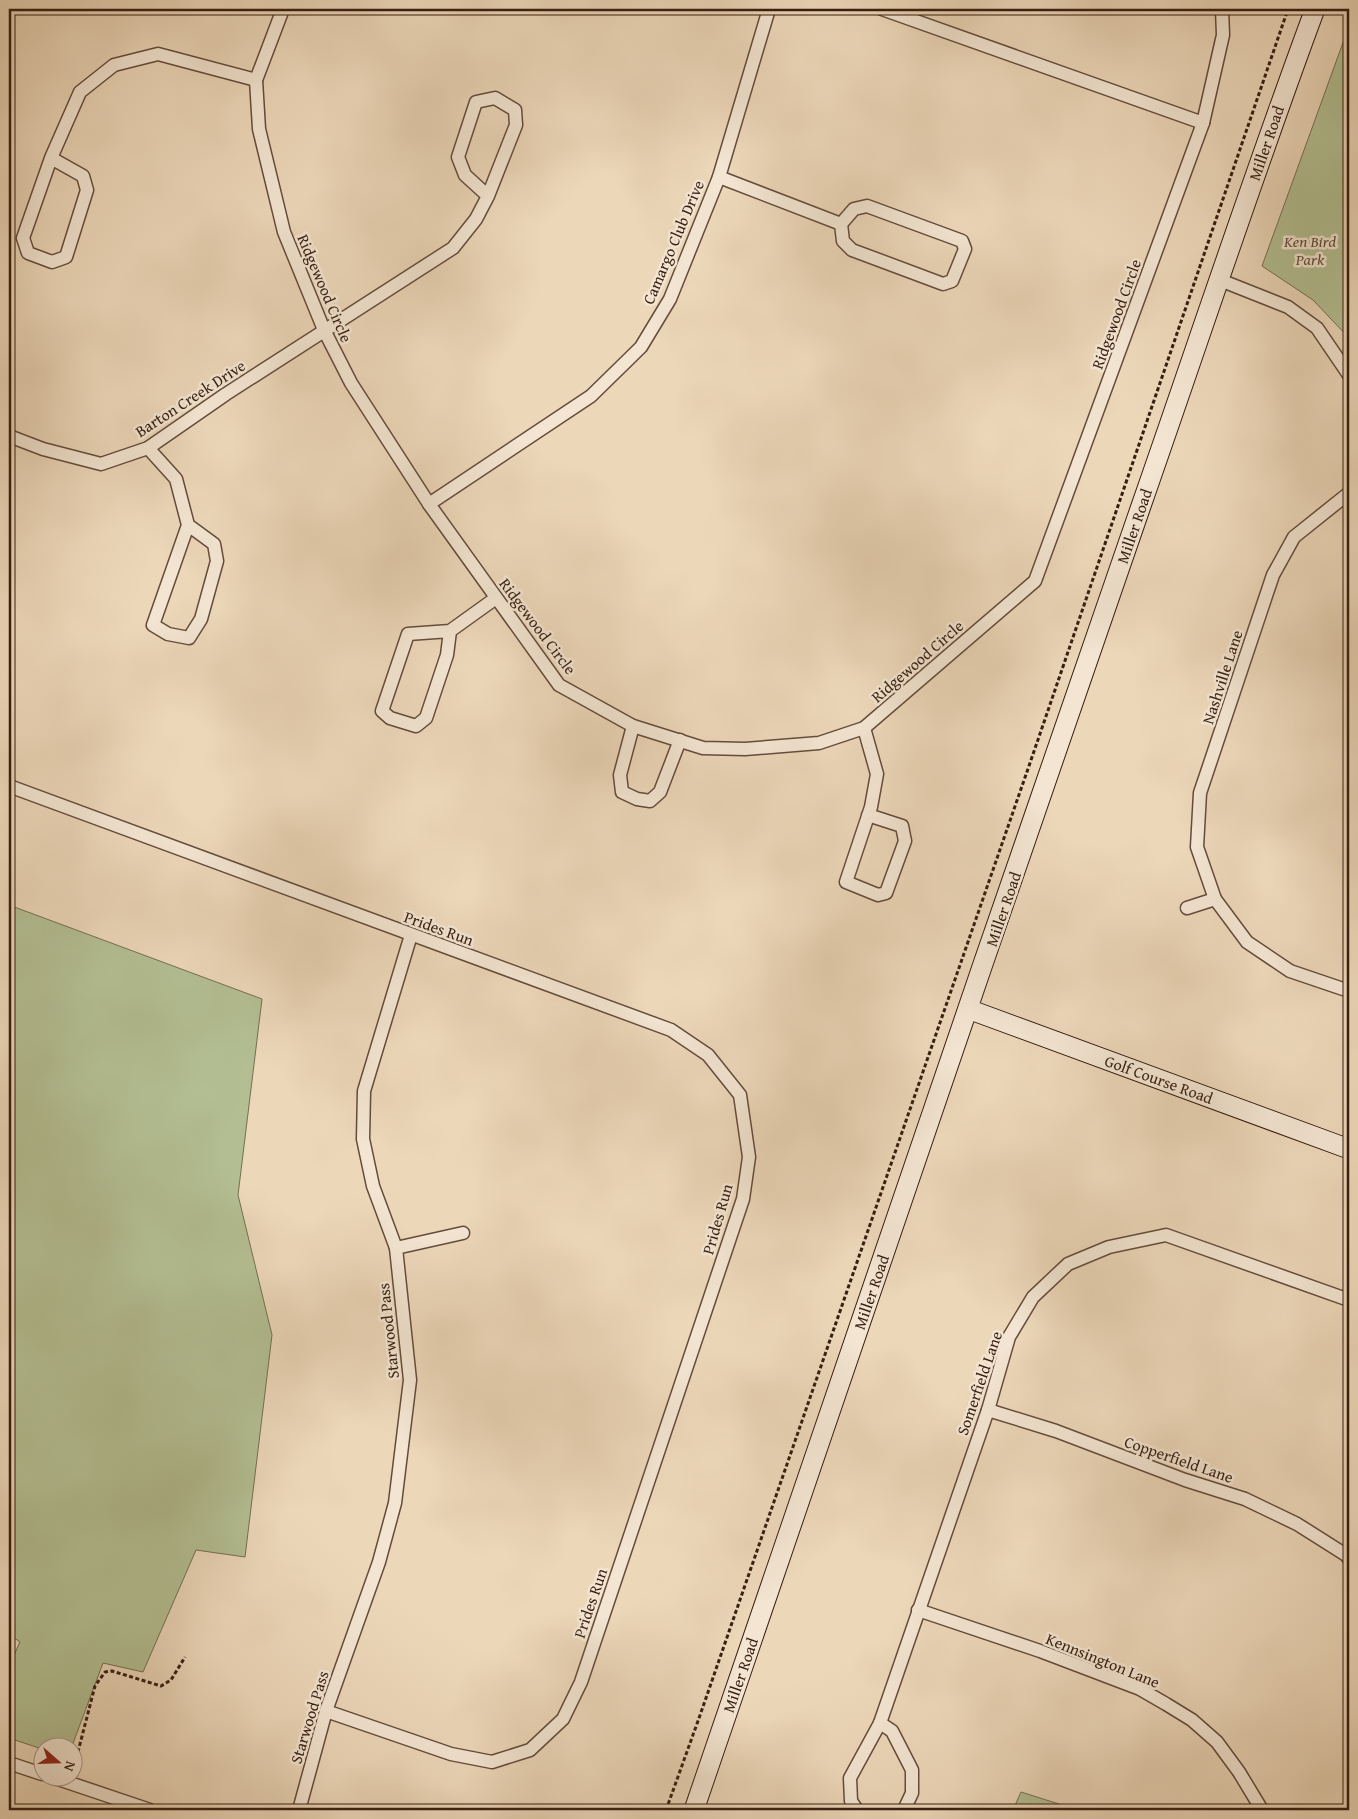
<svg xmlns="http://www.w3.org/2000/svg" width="1358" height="1819" font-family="'Gentium Book Plus',serif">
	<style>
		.green { fill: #b3bf93; stroke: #756e52 }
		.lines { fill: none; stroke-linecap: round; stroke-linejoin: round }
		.street-casing { stroke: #644c3b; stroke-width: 15 }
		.secondary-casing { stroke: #371e11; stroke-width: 21 }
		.path { stroke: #371e11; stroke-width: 3; stroke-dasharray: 4 2.5; stroke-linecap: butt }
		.street { stroke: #f3e5d2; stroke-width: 12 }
		.secondary { stroke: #f3e5d2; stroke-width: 19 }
		.labels { text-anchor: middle; stroke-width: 5; stroke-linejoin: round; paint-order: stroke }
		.street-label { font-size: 16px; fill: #371e11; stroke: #f3e5d2 }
		.park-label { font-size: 16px; font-style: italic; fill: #5c4e38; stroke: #f3e5d2 }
	</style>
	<rect width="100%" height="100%" fill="#ecd7b9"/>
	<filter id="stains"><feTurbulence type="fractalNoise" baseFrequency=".004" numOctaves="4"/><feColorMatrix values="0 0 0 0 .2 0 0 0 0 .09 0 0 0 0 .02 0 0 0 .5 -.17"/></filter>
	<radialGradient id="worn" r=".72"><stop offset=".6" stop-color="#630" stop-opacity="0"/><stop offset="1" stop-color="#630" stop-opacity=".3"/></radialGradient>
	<!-- green -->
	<g class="green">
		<path d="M1349,26V338L1313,300L1262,266Z"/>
		<path d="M9,905L262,999L238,1195L272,1335L245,1557L196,1550L143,1672L103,1663L72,1746H42V1749L9,1738V1666L20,1642L9,1634Z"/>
		<path d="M1021,1792L1078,1810H1013Z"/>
	</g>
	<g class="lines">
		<defs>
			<g id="street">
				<path d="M283,9L256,80L259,129L284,232L324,330L351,383L429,504L559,685L633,726L703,748L745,749L819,743L864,728L1035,581L1203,123L1223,35L1222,9"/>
				<path d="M882,9L1203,123"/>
				<path d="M51,158L83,176L87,190L66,257L52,262L28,253L23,238L51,158L80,92L114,65L158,54L256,80"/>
				<path d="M719,177L841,224L854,209L867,206L962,241L965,249L952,281L943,284L852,250L843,241L841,224"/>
				<path d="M1220,280L1288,307L1317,328L1349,375"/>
				<path d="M9,436L43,449L101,464L148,448L226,394L453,248L476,219L488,196L516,125L515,110L495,98L476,102L458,157L465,175L488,196"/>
				<path d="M148,448L176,479L188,525L153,625L168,634L189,638L201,619L217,561L214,544L188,525"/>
				<path d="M1349,493L1294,537L1273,575L1200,793L1197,847L1215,899L1247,942L1290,971L1349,991"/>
				<path d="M429,504L591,396L641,347L670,299L719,177L769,9"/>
				<path d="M450,631L447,655L426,718L416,726L390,718L382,711L408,634L450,631L496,598"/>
				<path d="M633,726L620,775L622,792L637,799L650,801L660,792L680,740"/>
				<path d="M864,728L877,774L871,807L846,882L878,895L886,893L905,841L902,826L868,815"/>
				<path d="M9,786L671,1030L708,1055L740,1095L749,1157L743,1199L581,1682L563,1719L530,1750L492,1762L451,1754L326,1711"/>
				<path d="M1187,908L1215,899"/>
				<path d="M396,1248L463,1233"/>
				<path d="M988,1410L1056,1431L1185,1480L1245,1499L1297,1524L1346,1555L1349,1559"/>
				<path d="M918,1610L1040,1651L1140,1689L1166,1704L1192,1720L1217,1742L1239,1772L1262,1810"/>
				<path d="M880,1723L892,1731L912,1770V1793L904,1810"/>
				<path d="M9,1763L42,1774"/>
				<path d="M49,1776L150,1810"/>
				<path d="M299,1810L326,1711L379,1562L395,1503L410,1380L396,1248L373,1186L363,1139L364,1091L411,935"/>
				<path d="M857,1810L851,1801L850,1778L880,1723L988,1410L1009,1337L1033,1297L1068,1264L1109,1247L1166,1235L1349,1300"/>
			</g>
			<g id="secondary">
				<path d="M968,1009L1349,1149"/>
				<path d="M694,1810C843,1375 990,940 1141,506C1199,340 1254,173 1315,9"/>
			</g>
		</defs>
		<!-- street casing -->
		<use href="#street" class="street-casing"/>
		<!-- secondary casing -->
		<use href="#secondary" class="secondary-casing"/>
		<!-- path -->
		<g class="path">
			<path d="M73,1771L95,1686L105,1672L112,1671L161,1686L171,1680L185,1657"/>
			<path d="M666,1810L698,1721L1030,763L1288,9"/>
		</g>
		<!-- street -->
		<use href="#street" class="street"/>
		<!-- secondary -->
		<use href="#secondary" class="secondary"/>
	</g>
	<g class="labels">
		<!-- street labels -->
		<g class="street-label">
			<text transform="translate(1266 143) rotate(-71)" y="6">Miller Road</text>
			<text transform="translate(673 242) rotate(-67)" y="6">Camargo Club Drive</text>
			<text transform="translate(325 288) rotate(67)" y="6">Ridgewood Circle</text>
			<text transform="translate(1116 314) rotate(-70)" y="6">Ridgewood Circle</text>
			<text transform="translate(190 398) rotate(-33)" y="6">Barton Creek Drive</text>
			<text transform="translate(1134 526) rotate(-71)" y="6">Miller Road</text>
			<text transform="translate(538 626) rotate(53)" y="6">Ridgewood Circle</text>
			<text transform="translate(917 661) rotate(-41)" y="6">Ridgewood Circle</text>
			<text transform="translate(1222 677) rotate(-72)" y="6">Nashville Lane</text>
			<text transform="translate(1003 909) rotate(-71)" y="6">Miller Road</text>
			<text transform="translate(439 928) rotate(20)" y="6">Prides Run</text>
			<text transform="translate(1159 1079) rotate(20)" y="6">Golf Course Road</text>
			<text transform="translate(717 1219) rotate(-74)" y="6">Prides Run</text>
			<text transform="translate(871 1292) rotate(-71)" y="6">Miller Road</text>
			<text transform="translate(388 1331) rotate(-96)" y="6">Starwood Pass</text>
			<text transform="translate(979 1383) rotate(-71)" y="6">Somerfield Lane</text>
			<text transform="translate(1179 1459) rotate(19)" y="6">Copperfield Lane</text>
			<text transform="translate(590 1603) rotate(-71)" y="6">Prides Run</text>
			<text transform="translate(1103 1660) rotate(22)" y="6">Kennsington Lane</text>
			<text transform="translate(740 1675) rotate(-71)" y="6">Miller Road</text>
			<text transform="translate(309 1717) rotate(-73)" y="6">Starwood Pass</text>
		</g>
		<!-- park labels -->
		<g class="park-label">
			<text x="1310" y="247">Ken Bird<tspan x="1310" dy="18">Park</tspan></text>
		</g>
	</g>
	<!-- margin -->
	<rect width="1358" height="1819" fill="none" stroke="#ecd7b9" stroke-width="30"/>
	<rect x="10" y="10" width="1338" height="1799" fill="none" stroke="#371e11" stroke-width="2.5"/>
	<rect x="15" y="15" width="1328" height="1789" fill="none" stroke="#371e11"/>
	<!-- north arrow -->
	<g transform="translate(58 1762) rotate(110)"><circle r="24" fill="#f3e5d2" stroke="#a89585"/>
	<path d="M0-4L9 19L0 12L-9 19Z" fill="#8f2418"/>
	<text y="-8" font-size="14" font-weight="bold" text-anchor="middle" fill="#371e11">N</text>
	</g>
	<rect width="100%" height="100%" filter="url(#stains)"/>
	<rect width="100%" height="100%" fill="url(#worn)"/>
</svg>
